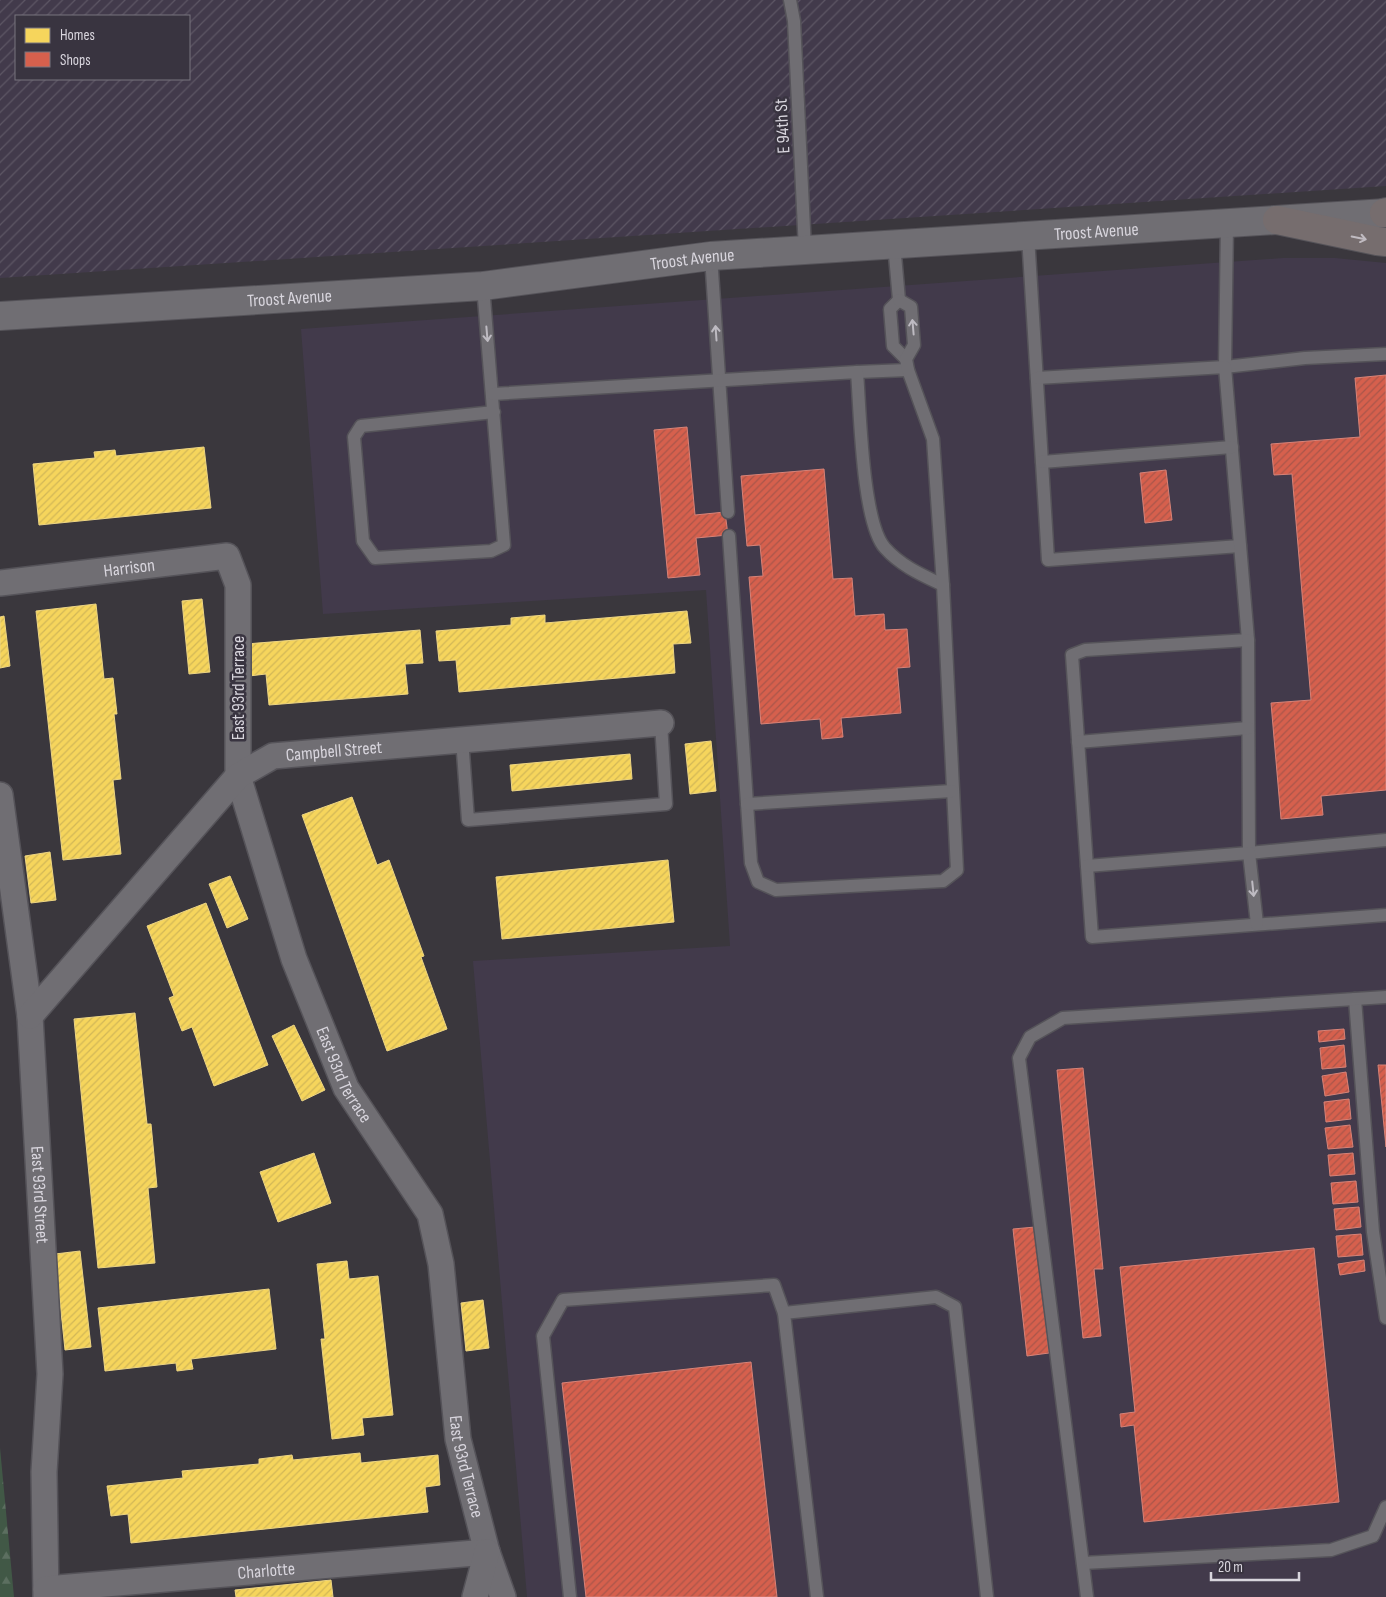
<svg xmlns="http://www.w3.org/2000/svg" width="1386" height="1597" font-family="'Sofia Sans Condensed',sans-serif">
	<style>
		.built { fill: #423a4b }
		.industrial { fill: url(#industrial-furrows); fill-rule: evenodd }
		.forest { fill: url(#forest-firs) }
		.homes { fill: url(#homes-hatch); stroke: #edd583 }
		.shops { fill: url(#shops-hatch); stroke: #d78378 }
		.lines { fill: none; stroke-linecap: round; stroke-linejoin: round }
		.lane-casing { stroke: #555359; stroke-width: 15 }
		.street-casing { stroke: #555359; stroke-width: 28 }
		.secondary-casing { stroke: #555359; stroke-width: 30 }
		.primary-casing { stroke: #555359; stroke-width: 30 }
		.lane { stroke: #706e73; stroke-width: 12 }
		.street { stroke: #706e73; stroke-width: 25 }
		.secondary { stroke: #706e73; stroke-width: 28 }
		.primary { stroke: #766d6e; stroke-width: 28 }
		.oneway { stroke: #c0bbc1 }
		.oneway2 { stroke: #bebbc2 }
		.labels { text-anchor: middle; stroke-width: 5; stroke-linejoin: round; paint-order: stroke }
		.street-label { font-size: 18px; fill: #d8d5dd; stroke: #393440 }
	</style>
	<defs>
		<pattern id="industrial-furrows" width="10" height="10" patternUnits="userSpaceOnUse" patternTransform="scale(1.25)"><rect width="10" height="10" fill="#423a4b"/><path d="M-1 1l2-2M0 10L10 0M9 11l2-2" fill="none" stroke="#5d5664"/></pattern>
		<pattern id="forest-firs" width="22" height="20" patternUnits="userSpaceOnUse" patternTransform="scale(1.25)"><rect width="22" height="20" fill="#415846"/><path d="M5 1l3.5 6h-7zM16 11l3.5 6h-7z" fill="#5c6f60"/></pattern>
		<pattern id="homes-hatch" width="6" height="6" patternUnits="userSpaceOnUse" patternTransform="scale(1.25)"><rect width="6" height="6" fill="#f6d55c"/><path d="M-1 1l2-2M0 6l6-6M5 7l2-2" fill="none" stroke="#d2b757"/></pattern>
		<pattern id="shops-hatch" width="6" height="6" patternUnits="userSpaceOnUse" patternTransform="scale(1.25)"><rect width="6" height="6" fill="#d6604d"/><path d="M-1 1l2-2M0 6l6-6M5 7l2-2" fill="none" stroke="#a9564a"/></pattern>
	</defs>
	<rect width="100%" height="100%" fill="#3a373d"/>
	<!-- built -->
	<path class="built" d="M1283,258H1335L1386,263V1597H527L473,961L730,946L706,590L323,614L301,329Z"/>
	<!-- industrial -->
	<path class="industrial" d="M0,0H1386V186L0,278ZM16,16H189V79H16Z"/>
	<!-- forest -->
	<path class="forest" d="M0,1448L14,1597H0Z"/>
	<!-- homes -->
	<g class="homes">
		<path d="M204,447L211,508L39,525L33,464L95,458L94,452L115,450L116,456Z"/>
		<path d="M202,599L210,672L189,674L182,601Z"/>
		<path d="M96,604L104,679L113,678L117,714H114L121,779L113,780L121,854L63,860L36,611Z"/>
		<path d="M687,611L691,643L673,644L675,673L459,692L456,660L439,661L436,631L511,625V618L545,615V623Z"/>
		<path d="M4,616L10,666L0,668V617Z"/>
		<path d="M420,630L423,663L405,664L408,694L269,705L266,674L249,676L246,644Z"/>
		<path d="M711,741L716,791L690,794L685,744Z"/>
		<path d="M630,754L632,779L512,791L510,765Z"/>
		<path d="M352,797L377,865L389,860L424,956L421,957L447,1029L387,1051L302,815Z"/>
		<path d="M50,852L56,900L31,903L25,856Z"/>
		<path d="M668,860L674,922L502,939L496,877Z"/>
		<path d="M230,876L248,919L227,928L209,884Z"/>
		<path d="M206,903L268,1065L214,1086L192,1027L182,1031L169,998L174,996L147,926Z"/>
		<path d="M135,1013L147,1124H151L157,1187L148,1188L155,1263L98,1268L74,1019Z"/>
		<path d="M294,1025L325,1090L302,1101L272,1036Z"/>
		<path d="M314,1153L331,1203L278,1222L260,1172Z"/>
		<path d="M80,1251L91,1347L65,1350L55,1254Z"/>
		<path d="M347,1261L349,1279L378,1276L393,1415L362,1418L364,1435L332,1439L321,1339H325L317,1264Z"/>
		<path d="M269,1289L276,1349L191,1359L193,1369L177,1371L176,1363L105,1371L98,1308Z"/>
		<path d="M483,1300L489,1348L466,1351L461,1303Z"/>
		<path d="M360,1453L361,1463L438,1455L440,1485L425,1487L428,1512L131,1543L128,1514L111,1516L107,1486L183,1478L182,1471L259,1464V1459L292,1455L293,1460Z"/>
		<path d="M331,1580L333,1597H236L235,1590Z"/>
	</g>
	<!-- shops -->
	<g class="shops">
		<path d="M1386,375V790L1321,796L1323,815L1281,819L1271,703L1311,700L1292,474L1274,475L1271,444L1360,437L1355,378Z"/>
		<path d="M687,427L695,515L725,512L728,535L696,538L700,575L668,578L654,430Z"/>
		<path d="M824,469L833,579L852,578L855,616L884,614L885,630L907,629L910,667L897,668L901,713L841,718L843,737L822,739L820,719L761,724L749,577L763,576L760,545L747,546L741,476Z"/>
		<path d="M1166,470L1172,520L1145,523L1140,473Z"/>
		<path d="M1344,1029L1345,1039L1319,1042L1318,1031Z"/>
		<path d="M1344,1045L1346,1067L1322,1069L1320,1048Z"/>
		<path d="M1378,1065H1386V1147Z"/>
		<path d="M1083,1068L1103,1269H1094L1101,1336L1083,1338L1057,1070Z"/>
		<path d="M1346,1072L1349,1092L1325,1096L1322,1076Z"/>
		<path d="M1349,1099L1351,1119L1326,1122L1324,1102Z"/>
		<path d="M1350,1125L1353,1147L1328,1149L1325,1128Z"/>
		<path d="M1353,1153L1355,1174L1330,1176L1328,1155Z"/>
		<path d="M1356,1181L1358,1202L1333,1204L1331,1183Z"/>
		<path d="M1359,1207L1361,1227L1336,1230L1334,1209Z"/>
		<path d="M1035,1227L1049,1353L1027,1356L1013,1229Z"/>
		<path d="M1361,1234L1363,1255L1338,1257L1336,1236Z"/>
		<path d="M1314,1248L1339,1502L1144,1522L1134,1425L1121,1427L1120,1414L1135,1412L1120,1267Z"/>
		<path d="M1364,1260L1365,1271L1340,1275L1338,1264Z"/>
		<path d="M751,1362L777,1597H586L562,1383Z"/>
	</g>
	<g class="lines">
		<defs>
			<g id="lane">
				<path d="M790,0L794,21L805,250"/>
				<path d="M1227,223L1225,367L1305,358L1386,354"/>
				<path d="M1028,236L1048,560L1240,546"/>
				<path d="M894,244L899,300"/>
				<path d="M711,256L728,512"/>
				<path d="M483,286L504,545L491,551L375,558L363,541L354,437L361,426L494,412"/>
				<path d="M899,300L890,309L893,346L906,359"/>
				<path d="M857,372L908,370"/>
				<path d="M1037,378L1225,367L1248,640L1085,650L1072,655L1092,937L1386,915"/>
				<path d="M493,394L857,372C860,409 862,523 885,548C901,566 922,575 943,585"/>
				<path d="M1042,462L1232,447"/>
				<path d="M729,536L751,863L758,882L776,890L943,881L957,870L943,585L933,439L908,370L906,359L914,345L911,307L899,300"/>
				<path d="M1248,640L1249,853L1386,840"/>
				<path d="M462,739L468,820L666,804L661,723"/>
				<path d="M1078,742L1248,728"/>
				<path d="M747,804L952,791"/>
				<path d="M1087,866L1249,853L1257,924"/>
				<path d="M1355,999L1373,1232L1386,1318"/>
				<path d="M1083,1563L1331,1550L1373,1536L1386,1507"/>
				<path d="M570,1597L543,1336L563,1300L774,1285L784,1313"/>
				<path d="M817,1597L784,1313L936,1297L955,1307L987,1597"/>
				<path d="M1087,1597L1019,1058L1030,1037L1063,1018L1386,997"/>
			</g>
			<g id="street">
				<path id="s1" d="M0,583L227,556L238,585V776L294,959L346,1088L430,1214L441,1264L458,1439L487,1552L503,1597"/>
				<path id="s2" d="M0,795L30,1016L50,1374L44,1472L46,1597"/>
				<path id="s3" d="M30,1016L238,776L273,756L661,723"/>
				<path id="s4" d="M46,1589L487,1552"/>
				<path d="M475,1597L487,1552"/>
			</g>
			<g id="secondary">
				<path id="s5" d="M0,316L483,286L711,256L1386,213"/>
			</g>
			<g id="primary">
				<path d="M1384,213L1386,212"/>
				<path d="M1277,220L1377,241L1386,242"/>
			</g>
		</defs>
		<!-- lane casing -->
		<use href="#lane" class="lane-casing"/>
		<!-- street casing -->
		<use href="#street" class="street-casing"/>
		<!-- secondary casing -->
		<use href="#secondary" class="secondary-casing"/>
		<!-- primary casing -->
		<use href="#primary" class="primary-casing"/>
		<!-- lane -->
		<use href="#lane" class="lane"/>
		<!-- street -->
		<use href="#street" class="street"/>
		<!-- secondary -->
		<use href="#secondary" class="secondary"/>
		<!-- primary -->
		<use href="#primary" class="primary"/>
	</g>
	<!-- one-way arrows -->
	<defs><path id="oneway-shaft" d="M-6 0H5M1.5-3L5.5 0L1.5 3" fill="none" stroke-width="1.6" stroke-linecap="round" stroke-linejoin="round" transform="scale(1.25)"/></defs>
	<use class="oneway" href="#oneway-shaft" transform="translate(1359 238) rotate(12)"/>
	<g class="oneway2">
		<use href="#oneway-shaft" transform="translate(913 327) rotate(-95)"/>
		<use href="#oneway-shaft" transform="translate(716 333) rotate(-94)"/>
		<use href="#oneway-shaft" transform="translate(487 334) rotate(85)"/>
		<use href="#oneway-shaft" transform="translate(1253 889) rotate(84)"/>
	</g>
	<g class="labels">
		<!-- street labels -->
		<g class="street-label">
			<text transform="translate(782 126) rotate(-93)" y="6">E 94th St</text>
			<text dy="6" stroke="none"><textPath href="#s5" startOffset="1100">Troost Avenue</textPath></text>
			<text dy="6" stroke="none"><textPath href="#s5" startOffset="695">Troost Avenue</textPath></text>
			<text dy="6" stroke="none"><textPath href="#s5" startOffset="290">Troost Avenue</textPath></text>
			<text dy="6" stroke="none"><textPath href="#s1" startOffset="130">Harrison</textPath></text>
			<text transform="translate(238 688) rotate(-90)" y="6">East 93rd Terrace</text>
			<text dy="6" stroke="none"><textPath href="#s3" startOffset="419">Campbell Street</textPath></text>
			<text dy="6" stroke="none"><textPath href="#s1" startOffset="768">East 93rd Terrace</textPath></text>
			<text dy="6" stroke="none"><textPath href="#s2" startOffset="402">East 93rd Street</textPath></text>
			<text dy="6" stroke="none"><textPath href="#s1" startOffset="1188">East 93rd Terrace</textPath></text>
			<text dy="6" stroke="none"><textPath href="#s4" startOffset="221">Charlotte</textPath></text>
		</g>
	</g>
	<!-- legend -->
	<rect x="15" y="15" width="175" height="65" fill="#393440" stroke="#79747f"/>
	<rect x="25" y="28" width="25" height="15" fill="#f6d55c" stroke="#79747f"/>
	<text x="60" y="40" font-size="15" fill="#d8d5dd">Homes</text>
	<rect x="25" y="52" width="25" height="15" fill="#d6604d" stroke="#79747f"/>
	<text x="60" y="65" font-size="15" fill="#d8d5dd">Shops</text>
	<!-- scale -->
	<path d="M1211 1572v8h88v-8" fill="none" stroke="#d8d5dd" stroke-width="2.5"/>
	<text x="1218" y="1572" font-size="15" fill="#d8d5dd" stroke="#393440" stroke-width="4" paint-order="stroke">20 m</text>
</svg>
